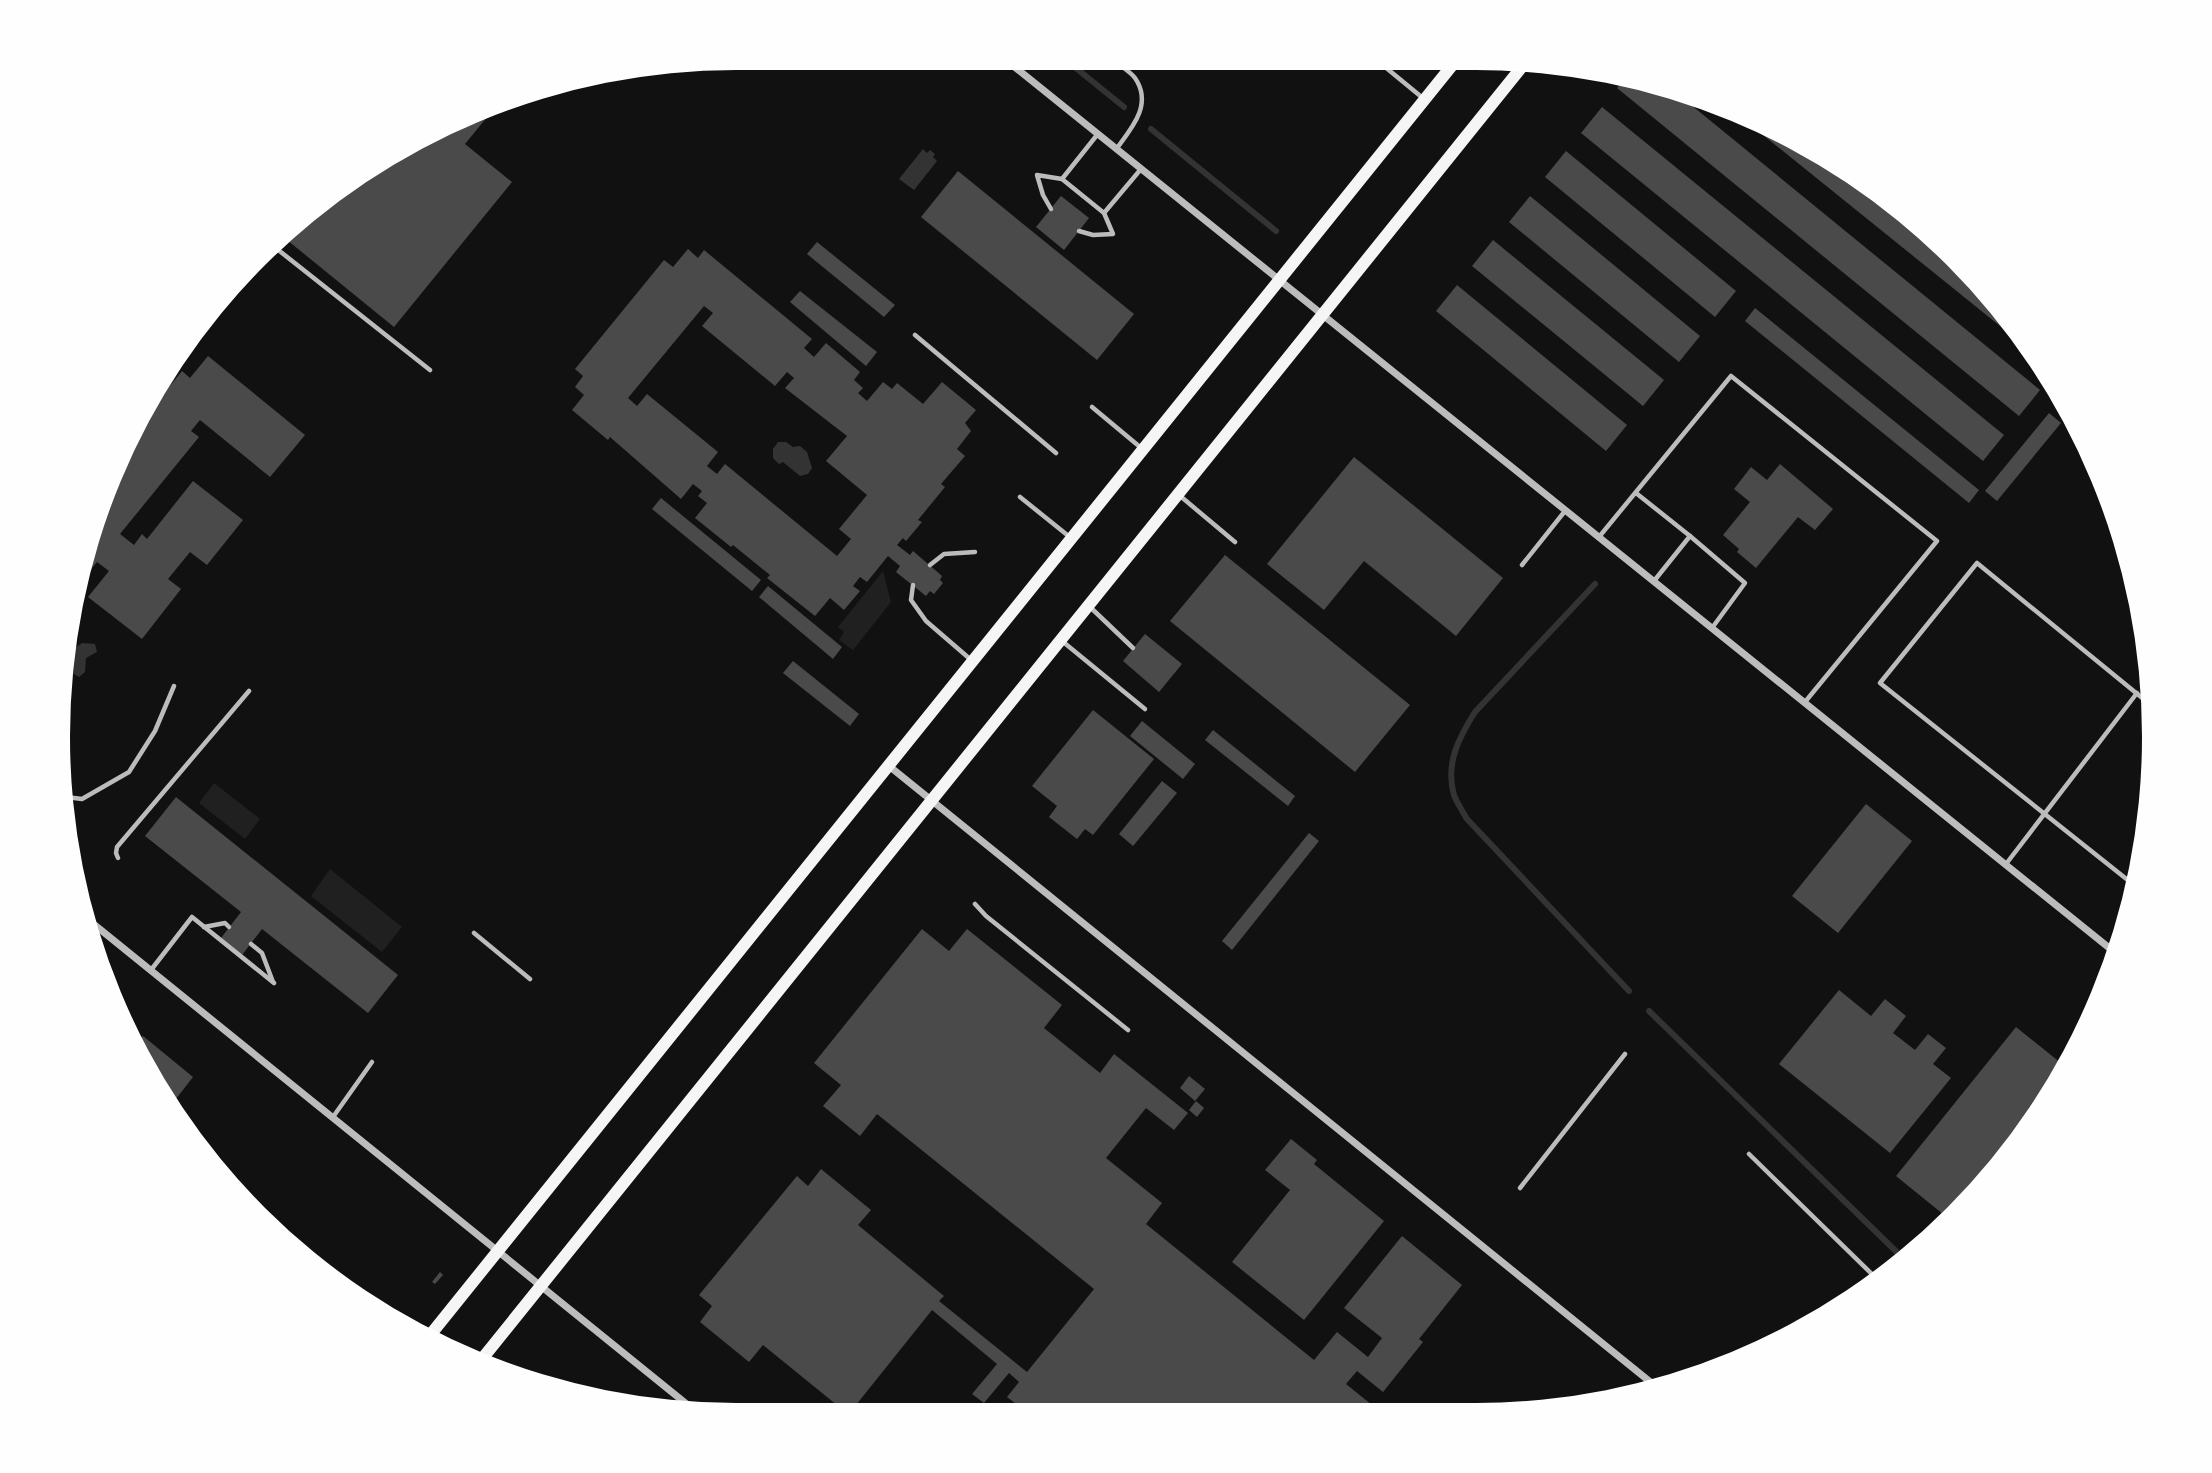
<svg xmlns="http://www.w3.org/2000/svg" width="2212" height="1473" font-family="Commissioner,sans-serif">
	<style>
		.green { fill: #202020 }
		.water { fill: #333 }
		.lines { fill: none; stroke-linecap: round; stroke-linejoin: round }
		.stream { stroke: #333; stroke-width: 6 }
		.building { fill: #4a4a4a; fill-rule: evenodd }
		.service { stroke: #bcbcbc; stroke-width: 4.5 }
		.minor { stroke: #bcbcbc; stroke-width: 7 }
		.secondary { stroke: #f5f5f5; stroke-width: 12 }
	</style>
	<rect width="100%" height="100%" fill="#111"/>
	<!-- green -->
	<g class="green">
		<path d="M883,571L891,602L853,650L839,640L844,632L838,627Z"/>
		<path d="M214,783L260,819L245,839L199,803Z"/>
		<path d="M330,869L402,927L382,952L311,896Z"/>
	</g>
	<!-- water -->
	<g class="water">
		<path d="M923,149L927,153L930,150L935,154L933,157L937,161L914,190L899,179Z"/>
		<path d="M778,442H786L793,447L800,446L807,452L812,468L808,474L800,476L783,462L779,464L773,458V449Z"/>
		<path d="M82,643L95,644L97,652L86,658L85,672L79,677L72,673L71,651Z"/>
	</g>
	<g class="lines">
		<!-- stream -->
		<g class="stream">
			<path d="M1066,60L1124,107"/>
			<path d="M1151,129L1276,231"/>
			<path d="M1595,584L1475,712C1459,737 1445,764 1454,795C1457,803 1463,812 1467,819L1629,991"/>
			<path d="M1649,1011L1905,1260"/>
		</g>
	</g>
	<!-- building -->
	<g class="building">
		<path d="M1623,81L1685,100L2040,390L2019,416L1617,88Z"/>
		<path d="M497,105L465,144L512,182L394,327L287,240L359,172Z"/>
		<path d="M1602,107L2004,435L1983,461L1581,133Z"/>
		<path d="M1742,118L1775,128L1923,226L2014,324L2031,351Z"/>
		<path d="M1566,151L1736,291L1715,317L1545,177Z"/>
		<path d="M958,171L1134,314L1097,360L921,217Z"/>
		<path d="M1061,196L1089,218L1064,250L1036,227Z"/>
		<path d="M1530,196L1700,336L1679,362L1509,222Z"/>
		<path d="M1493,240L1664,380L1643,406L1472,266Z"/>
		<path d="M817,242L895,305L884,317L807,254Z"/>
		<path d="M688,249L698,258L704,250L812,339L804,348L814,357L826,343L860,372L854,380L863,388L858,393L867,401L883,382L892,389L897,383L923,404L942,382L976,410L965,423L971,431L957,449L965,456L941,484L945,487L918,520L922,522L906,541L903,538L897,545L910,555L913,551L942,576L940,580L943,583L934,594L930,591L926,596L896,572L900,566L888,556L867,582L860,577L853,586L860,591L844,610L830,598L815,616L767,578L770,575L733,545L731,547L695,518L707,503L698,496L702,491L693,484L681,499L610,437L608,440L572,410L584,395L575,387L583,376L575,369L664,260L673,267ZM704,306L713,313L702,326L775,386L787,372L794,378L785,388L847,436L826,461L867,495L839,529L851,539L837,556L725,464L717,474L707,466L718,452L647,394L637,406L628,398Z"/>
		<path d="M1457,285L1627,425L1606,451L1436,311Z"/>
		<path d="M800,291L877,352L866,366L790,302Z"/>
		<path d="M1755,308L1979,490L1969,503L1745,321Z"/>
		<path d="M208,356L305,435L270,477L200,420L191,431L199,437L120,534L134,545L142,534L147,539L193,481L243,520L207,565L190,552L168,579L181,589L142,639L88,597L109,571L97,562L86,575L109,477L142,420L182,371L190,378Z"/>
		<path d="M2061,399L2072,416H2071L2057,404Z"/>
		<path d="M2049,413L2061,423L1997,501L1985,491Z"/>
		<path d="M1354,457L1503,578L1456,636L1364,561L1324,610L1267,564Z"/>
		<path d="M1780,464L1833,509L1815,530L1798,517L1756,568L1737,552L1739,549L1723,535L1750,502L1734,489L1751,467L1767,480Z"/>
		<path d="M661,498L761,580L752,591L652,509Z"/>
		<path d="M1225,555L1410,705L1355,772L1170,621Z"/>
		<path d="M768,586L842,647L833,659L759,597Z"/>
		<path d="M1145,634L1182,664L1159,692L1123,661Z"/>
		<path d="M793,661L859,714L850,726L783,673Z"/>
		<path d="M1093,710L1154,759L1093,835L1085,829L1077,839L1049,817L1057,806L1032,786Z"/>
		<path d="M1142,721L1195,764L1183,779L1130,736Z"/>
		<path d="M1213,730L1295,796L1288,806L1205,740Z"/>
		<path d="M1162,781L1177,793L1133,846L1119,834Z"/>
		<path d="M176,797L398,975L368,1013L262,929L242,955L221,938L241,912L145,836Z"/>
		<path d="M1866,804L1912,841L1838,933L1792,896Z"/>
		<path d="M1309,833L1319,841L1232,950L1222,941Z"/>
		<path d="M922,929L949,951L967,929L1062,1005L1044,1028L1100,1073L1114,1054L1188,1113L1174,1130L1146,1108L1106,1158L1162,1203L1146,1224L1314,1360L1337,1332L1368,1357L1382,1338L1344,1308L1402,1236L1462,1285L1419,1339L1423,1342L1383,1392L1357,1371L1346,1384L1382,1413L1025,1411L1007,1397L1019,1382L1009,1373L984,1403L972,1394L997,1364L932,1310L852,1410H843L763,1345L749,1362L700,1322L712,1306L699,1295L797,1176L808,1186L821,1169L871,1210L858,1225L944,1296L939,1301L1027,1372L1094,1289L877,1114L860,1136L823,1106L841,1085L814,1063Z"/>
		<path d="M1839,990L1871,1016L1885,999L1906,1016L1893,1033L1915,1050L1928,1034L1946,1048L1933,1064L1951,1078L1890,1153L1779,1064Z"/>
		<path d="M2016,1027L2067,1068L1986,1184L1949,1219L1896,1176Z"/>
		<path d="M143,1036L193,1077L172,1104L149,1076L136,1043Z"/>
		<path d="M1189,1076L1205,1089L1195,1101L1180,1088Z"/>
		<path d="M1196,1101L1204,1108L1197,1117L1189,1110Z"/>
		<path d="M1291,1139L1317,1160L1314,1164L1384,1221L1304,1320L1232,1262L1290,1190L1265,1170Z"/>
		<path d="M440,1272L443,1275L435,1284L432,1282Z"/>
	</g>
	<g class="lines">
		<!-- service -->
		<g class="service">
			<path d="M1113,60C1120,66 1130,71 1135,78C1153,104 1132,128 1117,148"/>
			<path d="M1379,62L1424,99"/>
			<path d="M1062,179L1097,135"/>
			<path d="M1051,209L1043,195L1037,175L1062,179L1104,213L1113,234L1093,235L1079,231"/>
			<path d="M1104,213L1141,169"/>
			<path d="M277,249L430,370"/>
			<path d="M915,335L1056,453"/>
			<path d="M1092,407L1140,447"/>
			<path d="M1636,493L1690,536L1654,581"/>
			<path d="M1179,495L1235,542"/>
			<path d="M1020,497L1071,538"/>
			<path d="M1690,536L1745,583L1712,628"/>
			<path d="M1599,537L1731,376L1937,541L1805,702"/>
			<path d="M930,565L944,554L975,552"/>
			<path d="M1522,565L1565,511"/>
			<path d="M913,585L911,600L926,621L970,659"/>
			<path d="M1089,606L1133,648"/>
			<path d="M1062,641L1145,709"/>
			<path d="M66,797L82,799L129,772L155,731L174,686"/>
			<path d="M118,858L116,853L117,847L249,691"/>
			<path d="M2006,864L2137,693"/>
			<path d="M2134,885L1880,683L1977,563L2152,706"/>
			<path d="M975,904L986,916L1128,1030"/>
			<path d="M204,927L225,923L229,927"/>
			<path d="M474,933L530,979"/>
			<path d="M251,944L262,953L273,982"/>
			<path d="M151,970L192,917L274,983"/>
			<path d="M333,1117L372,1062"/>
			<path d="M1749,1154L1879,1281"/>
			<path d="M1520,1188L1625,1054"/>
		</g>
		<!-- minor -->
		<g class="minor">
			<path d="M1006,60L2118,955"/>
			<path d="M889,766L1659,1389"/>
			<path d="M91,922L694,1410"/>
		</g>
		<!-- secondary -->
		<g class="secondary">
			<path d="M427,1339L1454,63"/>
			<path d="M482,1359L1525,63"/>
		</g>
	</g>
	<!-- crop -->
	<path d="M0 0H2212V1473H0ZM736 70H1476A666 666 0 0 1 2142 736V737A666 666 0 0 1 1476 1403H736A666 666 0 0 1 70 737V736A666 666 0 0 1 736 70Z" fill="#fefefe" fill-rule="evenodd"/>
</svg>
